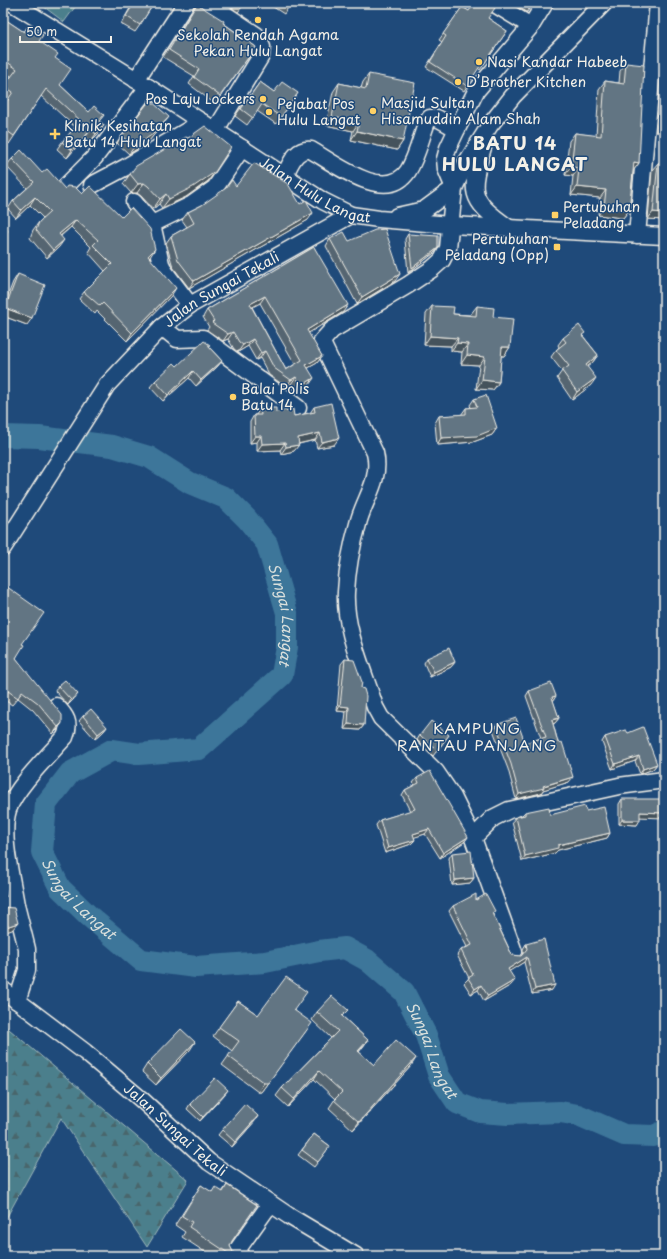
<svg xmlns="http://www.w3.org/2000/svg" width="667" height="1259" font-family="'Playpen Sans',sans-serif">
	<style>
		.green { fill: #4b7f8c; stroke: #a0b8ba }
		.forest { fill: url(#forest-firs); stroke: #a0b8ba }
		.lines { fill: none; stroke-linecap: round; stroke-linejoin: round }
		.river { stroke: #3e769a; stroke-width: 22 }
		.minor-casing { stroke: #f4f1e8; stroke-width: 19 }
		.minor { stroke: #1f4a7a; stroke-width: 16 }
		.wall { fill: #546571; stroke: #f4f1e8; fill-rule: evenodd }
		.shaded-wall { fill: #45525c; stroke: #f4f1e8 }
		.building { fill: #627583; stroke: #f4f1e8; fill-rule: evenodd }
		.poi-dot { fill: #ffd166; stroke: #1f4a7a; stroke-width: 1.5 }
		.labels { text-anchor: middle; stroke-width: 3; stroke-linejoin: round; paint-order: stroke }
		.poi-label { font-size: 14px; fill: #f4f1e8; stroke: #1f4a7a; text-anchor: start }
		.street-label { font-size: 14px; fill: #f4f1e8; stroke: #1f4a7a }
		.water-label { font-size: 15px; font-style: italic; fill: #d9dfdc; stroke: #1f4a7a }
		.neighbourhood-label { font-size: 15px; letter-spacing: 1px; fill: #f4f1e8; stroke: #1f4a7a }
		.district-label { font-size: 18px; font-weight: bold; letter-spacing: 1px; fill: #f4f1e8; stroke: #1f4a7a }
	</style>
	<defs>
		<pattern id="forest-firs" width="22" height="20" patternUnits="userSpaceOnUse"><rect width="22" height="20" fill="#4b7f8c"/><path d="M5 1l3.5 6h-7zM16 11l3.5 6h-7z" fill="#4a666c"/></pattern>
	</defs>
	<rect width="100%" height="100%" fill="#1f4a7a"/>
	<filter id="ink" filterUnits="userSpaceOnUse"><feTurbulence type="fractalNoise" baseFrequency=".025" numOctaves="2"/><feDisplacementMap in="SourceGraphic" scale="8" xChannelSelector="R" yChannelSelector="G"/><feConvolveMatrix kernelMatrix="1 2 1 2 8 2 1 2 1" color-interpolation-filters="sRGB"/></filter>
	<g filter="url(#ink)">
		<!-- green -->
		<path class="green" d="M39,3H78L64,22Z"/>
		<!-- forest -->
		<path class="forest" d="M3,1024L188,1180L147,1247L61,1118L3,1224Z"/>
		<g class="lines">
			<!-- river -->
			<path class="river" id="s1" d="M3,436L39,437L112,446L149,457L190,483L226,498L247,519L267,544L287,613V647L282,675L199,749L139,754L112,750L70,773L46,804L42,852L60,888L89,916L141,960L196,967L265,962L319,951L345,948L367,960L404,992L426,1035L439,1076L457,1103L480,1112L508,1114L560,1112L578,1115L624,1135L654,1136L664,1131"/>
			<defs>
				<g id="minor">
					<path id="s2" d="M12,3L148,87L323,201L351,215L379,219L450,225L664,236"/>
					<path d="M208,3L256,35L262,47L261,56L215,131"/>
					<path d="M493,3L531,26"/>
					<path d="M136,80L186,3"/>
					<path d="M484,144C470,191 467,199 509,228"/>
					<path d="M284,176C291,164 295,148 311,150C335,164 386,204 408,171C417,157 421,137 427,122L430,118H437L457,129"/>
					<path d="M92,185L126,167L202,122"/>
					<path d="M66,186L95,157L148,87"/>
					<path d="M454,188L446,169L445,159L448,148L457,129L476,91L531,26L545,3"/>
					<path d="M134,202L152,224L161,264L165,272L190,305"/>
					<path d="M397,216L424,210L454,188"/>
					<path d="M152,224L191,205L215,188L242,148"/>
					<path d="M637,235L658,3"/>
					<path d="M162,327L177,339L203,338L298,408"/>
					<path id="s3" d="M3,548L107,385L162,327L190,305L351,215"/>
					<path d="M473,838L493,818L509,810L619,786L664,780"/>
					<path d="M3,905H16C12,879 0,836 8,810C15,788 49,755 65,737C71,723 66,716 56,706"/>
					<path d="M16,905L27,949V970L17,1001"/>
					<path d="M514,952L473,838L453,797L436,772L381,718L375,707C364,671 344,630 346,592C347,570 353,541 359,520C366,496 381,479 375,453L324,347L322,341L332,330L408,285L432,269L442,260L448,248L454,188L466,163L490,125L513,96L604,3"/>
					<path id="s4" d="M3,990L85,1052L142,1100L209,1162L289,1216L356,1256"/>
					<path d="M233,1256L270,1204"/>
				</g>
			</defs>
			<!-- minor casing -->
			<use href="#minor" class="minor-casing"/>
			<!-- minor -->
			<use href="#minor" class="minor"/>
		</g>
		<!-- wall -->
		<g class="wall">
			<path d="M133,3H154L140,25L135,32L121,24Z"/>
			<path d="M225,3H245L238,12Z"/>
			<path d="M267,3H291L284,14Z"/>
			<path d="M511,3H533L527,12Z"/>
			<path d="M197,4L256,47L215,104L189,84L194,76L163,57Z"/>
			<path d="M462,7L469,11L488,18L507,31L480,70L478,68L464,91L426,67L442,42L439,40Z"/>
			<path d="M3,18L24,32L28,26L39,41L55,58L60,85L89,112L104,115L99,121L104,125L99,133L91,141L85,137L67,158L57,149L62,142L75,127L41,96L9,144L3,139V107L8,100L3,96V88L11,76L3,70Z"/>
			<path d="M664,46V132H656L659,97L661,94L663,83Z"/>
			<path d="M626,63L639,163L633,171L629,210L623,218L598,215L600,198L571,195L573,176L565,175L569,141L575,133L596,136L599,89L605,81L619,83L620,71Z"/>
			<path d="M369,74L403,141L397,150L351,140L353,131L326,125L333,92L339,83L361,88L363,82Z"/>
			<path d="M260,82L274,92L298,93L276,124L257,111L247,125L235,116Z"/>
			<path d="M169,117L163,124L148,142L129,154L117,143L122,136Z"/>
			<path d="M12,159L42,173L65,189L149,257L171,296L127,341L97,311L95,314L79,299L84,292L105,271L88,252L91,247L71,227L61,236L59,247L47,258L30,238L33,230L39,222L43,218L30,205L16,218L8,209L13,201L27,188L6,166Z"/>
			<path d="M658,163H664V220L648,219L652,170Z"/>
			<path d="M130,174L208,181L186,197L162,208L159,204L153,209L141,196L137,193H131L123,184Z"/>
			<path d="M236,186L308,220L189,288L173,267L166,243L171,236L187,227L182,220L188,212L202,205Z"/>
			<path d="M408,234L434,253L408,273L405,239Z"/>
			<path d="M330,239L395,281L357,304L326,246Z"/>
			<path d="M314,247L343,312L308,333L322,356L317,363L308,368L309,385L296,393L291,384L286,387L269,375L260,358L256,360L248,346L238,352L234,349L228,339L223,341L207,330L209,327L203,317L207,310ZM260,303L295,364L286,370L252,307Z"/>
			<path d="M18,274L27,325L3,316V308L13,282Z"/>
			<path d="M432,306L453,314L470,315L477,306L493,317L510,347L504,356H501L499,382L493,390L476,389L479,365L461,364L462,352L451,351V346L424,345L426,314Z"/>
			<path d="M583,336L598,355L592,363L587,367L591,385L572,400L557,378L562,371L551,357L556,350L559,347L558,345L563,338Z"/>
			<path d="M209,347L222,361L217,367L196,386L189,378L163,401L150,387L155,381L177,366Z"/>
			<path d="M474,399L497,428L492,435L473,442L437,445L435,423L439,416L461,415L466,408H471L470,405Z"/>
			<path d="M314,407L334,445L317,448L315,440L299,444L294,451L281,454L280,450L257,451V442L250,443V422L254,415H256L260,408L294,416L310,413Z"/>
			<path d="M3,584L22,644L16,658L62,723L57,730L53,734L33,710L18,698L12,705L3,699Z"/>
			<path d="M427,658L455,662L451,667L430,677L424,663Z"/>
			<path d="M345,659L361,688L364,725L360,730L344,729L346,712L337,711L341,664Z"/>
			<path d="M58,686L74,699L68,705L55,691Z"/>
			<path d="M529,691L553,701L559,718L555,723L553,724L569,782L543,790L541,793L516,799L508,769L493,730L496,725L525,743L541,738L526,696Z"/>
			<path d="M83,716L107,727L103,732L95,739L79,721Z"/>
			<path d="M628,733L657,764L653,769L640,774L635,761L612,769L602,742L605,737Z"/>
			<path d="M420,735H449L433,756L417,740Z"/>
			<path d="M417,778L468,837L464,842L440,858L425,834L414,837L411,844L385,853L376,825L380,820L410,811L402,795L405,790L415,785L413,783Z"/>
			<path d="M622,799L640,817L637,825L619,824V804Z"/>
			<path d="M586,811L610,833L607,838L558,850L555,853L522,861L512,822L516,817L522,815L525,812L550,815Z"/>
			<path d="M452,853L474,878L470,883L452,885L449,858Z"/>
			<path d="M476,900L493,914L512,955L521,956L523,953V949L526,944L552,990L532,994L524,962L509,971L511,985L484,1001L478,990L471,994L464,983L469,978L457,955L461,950L467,947L449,911L453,906Z"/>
			<path d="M238,1001L258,1015L295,1010L305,1032L261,1092H258L222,1065L232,1051L213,1036Z"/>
			<path d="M317,1012L343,1017L368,1040L359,1052L374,1065L411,1066L353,1130L329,1108L335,1099L314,1079L288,1107L276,1096L282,1088L331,1038L312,1020Z"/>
			<path d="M190,1050L156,1085L142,1072L147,1064Z"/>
			<path d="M224,1095L200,1121L187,1109L190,1104Z"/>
			<path d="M255,1121L232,1147L218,1135L222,1130Z"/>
			<path d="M314,1134L330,1146L314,1167L298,1155Z"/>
			<path d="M201,1185L211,1192H222L227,1185L232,1241L230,1246L233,1252L230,1256H211L182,1237L185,1232L175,1225Z"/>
		</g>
		<!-- shaded-wall -->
		<g class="shaded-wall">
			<path d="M169,117L163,124L148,142L129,154L134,147Z"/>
			<path d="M332,117L359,122L353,131L326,125Z"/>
			<path d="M104,125L99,133L91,141L96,134Z"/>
			<path d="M659,127H664V132H656Z"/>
			<path d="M91,130L67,158L72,150Z"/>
			<path d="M357,131L403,141L397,150L351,140Z"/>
			<path d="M634,162L639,163L633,171L628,170Z"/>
			<path d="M571,167L579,168L573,176L565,175Z"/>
			<path d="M215,172L208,181L186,197L162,208L169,199Z"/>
			<path d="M144,183L137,193H131L138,184Z"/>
			<path d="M577,187L606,190L600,198L571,195Z"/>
			<path d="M166,194L159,204L153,209L160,199Z"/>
			<path d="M35,197L30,205L16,218L21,210Z"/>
			<path d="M604,207L629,210L623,218L598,215Z"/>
			<path d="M653,212L664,213V220L648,219Z"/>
			<path d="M313,213L308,220L189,288L194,281Z"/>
			<path d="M76,220L71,227L54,241L59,234Z"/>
			<path d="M64,240L59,247L47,258L53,250Z"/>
			<path d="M438,248L434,253L408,273L412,268Z"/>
			<path d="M155,249L150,257L143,264L148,256Z"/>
			<path d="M400,274L395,281L357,304L362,297Z"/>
			<path d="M176,288L171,296L127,341L132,333Z"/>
			<path d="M265,296L260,303L245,311L250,304Z"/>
			<path d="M348,305L343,312L302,337L307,330Z"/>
			<path d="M5,308L32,318L27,325L3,316V311Z"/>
			<path d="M233,332L228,339L223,341L228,334Z"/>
			<path d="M430,336L458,338L451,346L424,345Z"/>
			<path d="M253,339L248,346L238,352L243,345Z"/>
			<path d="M457,343L468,344L462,352L451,351Z"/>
			<path d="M502,347H510L504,356L496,355Z"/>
			<path d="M265,351L260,358L256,360L261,353Z"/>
			<path d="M467,355L485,357L479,365L461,364Z"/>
			<path d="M598,355L592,363L580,372L586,365Z"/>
			<path d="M322,356L317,363L301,372L306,365Z"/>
			<path d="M222,361L217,367L196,386L201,380Z"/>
			<path d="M193,371L189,378L163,401L168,395Z"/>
			<path d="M296,377L291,384L286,387L291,380Z"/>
			<path d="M314,378L309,385L296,393L301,386Z"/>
			<path d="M596,378L591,385L572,400L577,392Z"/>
			<path d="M482,380L499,382L493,390L476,389Z"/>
			<path d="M497,428L492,435L473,442L437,445L441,438Z"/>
			<path d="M320,433L315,440L293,445L298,438Z"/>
			<path d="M255,436H261L257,442L250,443Z"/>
			<path d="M339,438L334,445L317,448L322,442Z"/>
			<path d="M285,443L280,450L257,451L262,444Z"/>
			<path d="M299,445L294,451L281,454L286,447Z"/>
			<path d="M455,662L451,667L430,677L434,672Z"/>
			<path d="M78,694L74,699L68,705L71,700Z"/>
			<path d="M556,696L553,701L552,697Z"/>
			<path d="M340,706L349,707L346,712L337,711Z"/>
			<path d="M559,718L555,723L548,725L552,720Z"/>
			<path d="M62,723L57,730L53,734L58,727Z"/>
			<path d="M348,724L364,725L360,730L344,729Z"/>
			<path d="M107,727L103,732L95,739L98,734Z"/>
			<path d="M639,756L635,761L612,769L615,764Z"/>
			<path d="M657,764L653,769L640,774L643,769Z"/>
			<path d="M573,777L569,782L543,790L541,793L516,799L519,794Z"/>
			<path d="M640,812L664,813V818L637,817Z"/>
			<path d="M622,820H640L637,825L619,824Z"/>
			<path d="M429,829L425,834L409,839L413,834Z"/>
			<path d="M610,833L607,838L558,850L555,853L522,861L525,856L558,845Z"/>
			<path d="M468,837L464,842L440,858L443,853Z"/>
			<path d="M415,840L411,844L385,853L388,848Z"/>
			<path d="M474,878L470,883L452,885L455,880Z"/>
			<path d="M18,923L12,930L3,933V928Z"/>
			<path d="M527,957L524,962L505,974L508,969Z"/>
			<path d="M515,980L511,985L484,1001L488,996Z"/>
			<path d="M481,985L478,990L471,994L475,989Z"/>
			<path d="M555,985L552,990L532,994L535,989Z"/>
			<path d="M305,1032L261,1092H258L264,1083Z"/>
			<path d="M368,1040L362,1048L352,1059L358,1051Z"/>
			<path d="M195,1042L190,1050L156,1085L161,1078Z"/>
			<path d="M416,1058L411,1066L353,1130L359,1122Z"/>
			<path d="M319,1071L314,1079L288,1107L294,1099Z"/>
			<path d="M228,1090L224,1095L200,1121L203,1117Z"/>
			<path d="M258,1116L255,1121L232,1147L235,1142Z"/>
		</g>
		<!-- building -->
		<g class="building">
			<path d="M134,3H154L140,25L126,16Z"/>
			<path d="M283,3H291L289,7Z"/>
			<path d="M474,3H490L495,8L488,18L507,31L484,64L482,63L467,86L430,62L446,36L443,34L462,7L469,11Z"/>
			<path d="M524,3H533L530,7Z"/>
			<path d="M197,4L224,21L223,23L256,47L220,96L194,77L199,69L169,50Z"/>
			<path d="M3,18L24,32L28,26L43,35L39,41L58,54L55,58L71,69L60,85L89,112L94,106L104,115L99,121L104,125L96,134L91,130L72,150L62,142L81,121L46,89L14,136L3,128V107L13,92L4,86L17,69L3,59Z"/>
			<path d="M626,63L644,65L639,163L634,162L629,210L604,207L606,190L577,187L579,168L571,167L575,133L601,136L605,81L624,84Z"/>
			<path d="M369,74L415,83L403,141L357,131L359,122L332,117L339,83L366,89Z"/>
			<path d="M260,82L274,92L282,82L298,93L281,117L262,104L253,118L241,109Z"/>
			<path d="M664,91V127H659L663,92Z"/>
			<path d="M150,100L169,117L153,134L134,147L122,136Z"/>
			<path d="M205,126L231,147L215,172L193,187L169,199L166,194L160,199L148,186L144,183L138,184L130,174L136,166L186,137L188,138Z"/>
			<path d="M21,150L42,173L47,169L65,189L67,186L75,187L82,194L90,186L122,217L131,208L150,229L155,249L148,256L176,288L132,333L103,303L100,306L84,292L112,264L93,245L98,240L76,220L59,234L64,240L53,250L36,230L39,222L50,212L35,197L21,210L13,201L34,182L12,159Z"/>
			<path d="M254,163L288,184L300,204L306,200L313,213L194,281L178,260L171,236L194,223L188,212L202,205L226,188L232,180L236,186Z"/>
			<path d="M658,163H664V213L653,212Z"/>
			<path d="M3,225L8,231L3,235Z"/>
			<path d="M385,229L400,274L362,297L330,239L344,232L349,241L375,230Z"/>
			<path d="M408,234L438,236V248L412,268Z"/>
			<path d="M314,247L348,305L307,330L322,356L306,365L314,378L301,386L296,377L291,380L274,368L265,351L261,353L253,339L243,345L239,342L233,332L228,334L212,323L214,321L207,310ZM265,296L302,360L286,370L250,304Z"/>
			<path d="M18,274L45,285L32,318L5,308Z"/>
			<path d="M432,306L454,307L453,314L476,316L477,306L494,308L493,317L513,319L510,347H502L499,382L482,380L485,357L467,355L468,344L457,343L458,338L430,336Z"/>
			<path d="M579,325L585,333L582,335L598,355L586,365L596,378L577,392L562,371L569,366L556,350L566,342L563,338Z"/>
			<path d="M204,341L210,345L208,346L222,361L201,380L193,371L168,395L155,381L174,363L177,366Z"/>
			<path d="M486,395L497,428L477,436L441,438L439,416L466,414V408L477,407L474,399Z"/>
			<path d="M331,403L339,438L322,442L320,433L298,438L299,445L286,447L285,443L262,444L261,436H255L254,415H261L260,408H276V412L293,409L294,416L315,412L314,407Z"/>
			<path d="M3,584L44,613L22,644L24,645L16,658L62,715V723L58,727L38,703L22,691L18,698L8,691L3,699Z"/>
			<path d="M449,648L455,662L434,672L427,658Z"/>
			<path d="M345,659L354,660L362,682L361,688L364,689L366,696L364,725L348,724L349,707L340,706Z"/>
			<path d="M65,680L78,694L71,700L58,686Z"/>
			<path d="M551,683L556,696L552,697L559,718L552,720L558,743L562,742L573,777L543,786L544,788L519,794L511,764L496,725L516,718L525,743L546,737L529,691Z"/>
			<path d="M91,709L107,727L98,734L83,716Z"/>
			<path d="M431,721L449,735L437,751L420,735Z"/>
			<path d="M643,727L657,764L643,769L639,756L615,764L605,737L626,730L628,733Z"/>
			<path d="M430,771L468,837L443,853L429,829L413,834L415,840L388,848L380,820L415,809L405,790L419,783L417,778Z"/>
			<path d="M622,799H664V813L640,812V820H622Z"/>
			<path d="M585,806L586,811L604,807L610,833L558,845V848L525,856L516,817L525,815V812L549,807L550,815Z"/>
			<path d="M471,851L474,878L455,880L452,853Z"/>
			<path d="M476,894V900L486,894L495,911L492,913L512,955L521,956L527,949L526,944L544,939L555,985L535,989L527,957L508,969L515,980L488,996L481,985L475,989L468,978L473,975L461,950L472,945L453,906Z"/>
			<path d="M3,907L14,908L18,923L3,928Z"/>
			<path d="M286,977L307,992L294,1010L312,1023L268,1083H264L228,1056L239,1041L219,1027L238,1001L258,1015Z"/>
			<path d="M332,996L348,1010L342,1016L368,1040L358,1051L374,1065L396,1040L416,1058L359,1122L334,1100L342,1092L319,1071L294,1099L282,1088L338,1031L317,1012Z"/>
			<path d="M181,1029L195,1042L161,1078L147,1064Z"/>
			<path d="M215,1078L228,1090L203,1117L190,1104Z"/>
			<path d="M245,1104L258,1116L235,1142L222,1130Z"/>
			<path d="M314,1134L330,1146L318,1162L302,1150Z"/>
			<path d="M201,1185L212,1192L215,1187L223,1192L227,1185L257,1205L232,1241L230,1246L233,1252L231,1255L189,1227L192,1222L182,1216Z"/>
			<path d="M163,1251L172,1256H160Z"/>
			<path d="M302,1254L306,1256H301Z"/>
		</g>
	</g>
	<!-- markers -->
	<g class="poi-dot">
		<circle cx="258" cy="20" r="4"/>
		<circle cx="479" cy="62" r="4"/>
		<circle cx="458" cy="82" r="4"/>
		<circle cx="263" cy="99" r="4"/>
		<circle cx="373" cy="111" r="4"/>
		<circle cx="269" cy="112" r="4"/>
		<path d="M53 128h4v4h4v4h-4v4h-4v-4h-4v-4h4z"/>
		<rect x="551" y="211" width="8" height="8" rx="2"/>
		<rect x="553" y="243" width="8" height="8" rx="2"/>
		<circle cx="233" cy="397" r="4"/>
	</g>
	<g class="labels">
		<!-- poi labels -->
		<g class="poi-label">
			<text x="258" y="40" text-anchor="middle">Sekolah Rendah Agama<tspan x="258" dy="16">Pekan Hulu Langat</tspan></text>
			<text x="487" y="67">Nasi Kandar Habeeb</text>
			<text x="466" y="87">D’Brother Kitchen</text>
			<text x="255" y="104" text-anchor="end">Pos Laju Lockers</text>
			<text x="381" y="108">Masjid Sultan<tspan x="381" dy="16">Hisamuddin Alam Shah</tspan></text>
			<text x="277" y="109">Pejabat Pos<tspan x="277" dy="16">Hulu Langat</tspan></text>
			<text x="64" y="131">Klinik Kesihatan<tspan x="64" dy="16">Batu 14 Hulu Langat</tspan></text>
			<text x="563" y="212">Pertubuhan<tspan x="563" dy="16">Peladang</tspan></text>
			<text x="549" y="244" text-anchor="end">Pertubuhan<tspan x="549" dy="16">Peladang (Opp)</tspan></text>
			<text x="241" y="394">Balai Polis<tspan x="241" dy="16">Batu 14</tspan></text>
		</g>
		<!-- street labels -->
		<g class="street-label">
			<text dy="5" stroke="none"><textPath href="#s2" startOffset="357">Jalan Hulu Langat</textPath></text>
			<text dy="5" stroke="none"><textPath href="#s3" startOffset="344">Jalan Sungai Tekali</textPath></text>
			<text dy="5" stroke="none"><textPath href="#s4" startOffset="222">Jalan Sungai Tekali</textPath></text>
		</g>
		<!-- water labels -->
		<g class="water-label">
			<text dy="5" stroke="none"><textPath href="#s1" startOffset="370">Sungai Langat</textPath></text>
			<text dy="5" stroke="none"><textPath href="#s1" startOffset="826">Sungai Langat</textPath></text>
			<text dy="5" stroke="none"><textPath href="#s1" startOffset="1259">Sungai Langat</textPath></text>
		</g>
		<!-- neighbourhood labels -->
		<g class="neighbourhood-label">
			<text x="477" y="734">KAMPUNG<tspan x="477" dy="17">RANTAU PANJANG</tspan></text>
		</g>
		<!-- district labels -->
		<g class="district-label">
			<text x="515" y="150">BATU 14<tspan x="515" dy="21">HULU LANGAT</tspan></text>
		</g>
	</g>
	<!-- margin -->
	<rect width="667" height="1259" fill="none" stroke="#1f4a7a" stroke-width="16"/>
	<rect x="8" y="8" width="651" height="1243" fill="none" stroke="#f4f1e8" stroke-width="1.5" filter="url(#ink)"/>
	<!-- scale -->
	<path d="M20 36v6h91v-6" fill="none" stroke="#f4f1e8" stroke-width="2"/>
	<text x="26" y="36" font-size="12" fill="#f4f1e8" stroke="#1f4a7a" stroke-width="3" paint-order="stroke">50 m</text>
</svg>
